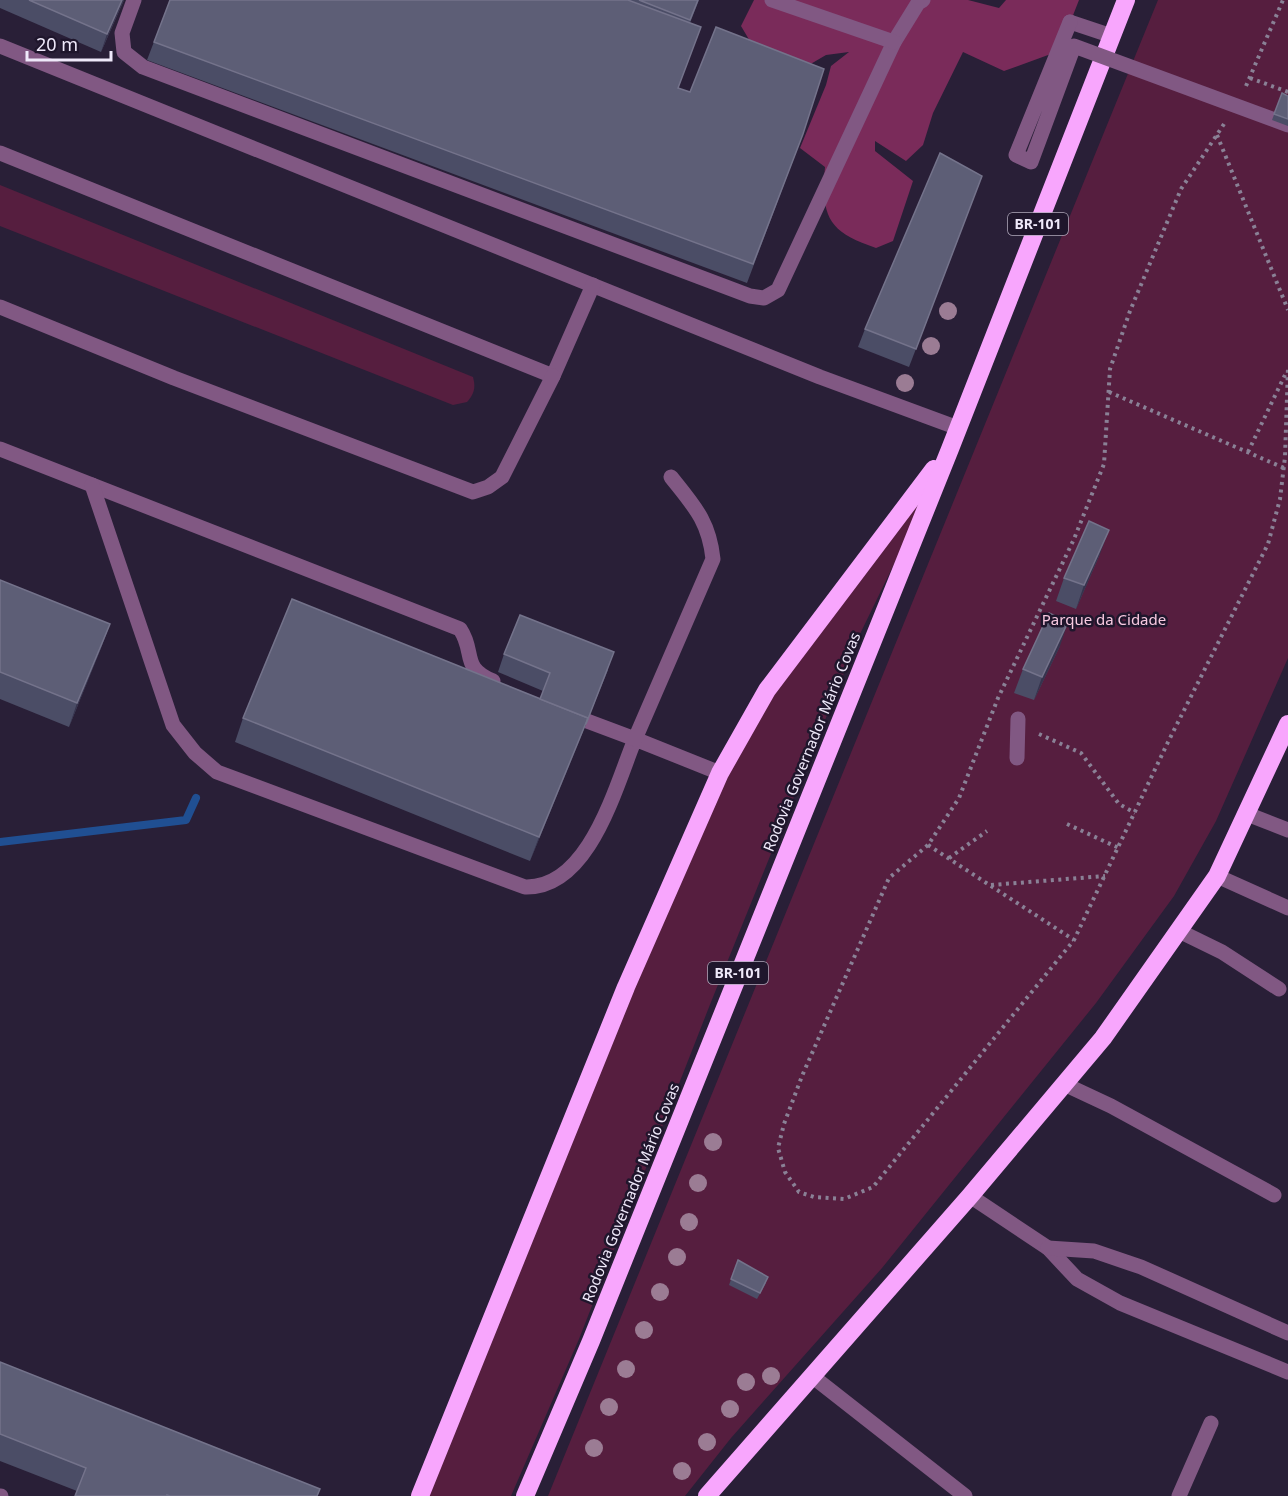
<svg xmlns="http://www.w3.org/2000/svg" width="1288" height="1496" font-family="'Noto Sans',sans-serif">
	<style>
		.green { fill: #561e3f }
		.forest { fill: #7a2b5a }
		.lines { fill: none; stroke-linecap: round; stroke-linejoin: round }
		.stream { stroke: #204f92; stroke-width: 8 }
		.path { stroke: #8a8196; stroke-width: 4; stroke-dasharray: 3 4.5; stroke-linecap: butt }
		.minor { stroke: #815883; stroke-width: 15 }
		.highway { stroke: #f8a6fd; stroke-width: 18 }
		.minor-bridge { stroke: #815883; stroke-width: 15 }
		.tree { fill: #9b7c94 }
		.wall { fill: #4b4d66 }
		.shaded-wall { fill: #36334d }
		.building { fill: #5d5e76; stroke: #74738b; stroke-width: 1.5 }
		.labels { text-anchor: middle; stroke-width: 5; stroke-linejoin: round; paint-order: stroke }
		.shield { fill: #1f162c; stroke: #b1aabc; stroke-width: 1.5 }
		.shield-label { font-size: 14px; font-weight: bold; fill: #efe9fa }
		.park-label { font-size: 15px; fill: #f8c9e0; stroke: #1f162c }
		.street-label { font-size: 15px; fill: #efe9fa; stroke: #1f162c }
	</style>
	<rect width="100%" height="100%" fill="#291f37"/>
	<!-- green -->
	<g class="green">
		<path d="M1158,0H1288V658L1216,821L1174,896L1096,1003L882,1268L731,1438L685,1496H548Z"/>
		<path d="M0,185L473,377C476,388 474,394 467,402L453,405L0,226Z"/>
		<path d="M950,449L859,636L711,1002L579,1339L511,1496H420L720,773L767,690Z"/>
	</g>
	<!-- forest -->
	<path class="forest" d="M754,0H968L999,8L1006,0H1079L1059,51L1004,71L963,52L933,113L923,145L906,161L875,141V151L913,181L893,241L876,248C828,232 821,217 825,167L800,148L826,85L831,66L849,52L826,55L802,69L757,53L741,26Z"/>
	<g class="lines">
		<!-- stream -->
		<path class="stream" d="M0,842L186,820L196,798"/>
		<!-- path -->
		<g class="path">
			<path d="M1250,78L1288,92"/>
			<path d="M1246,86L1283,0"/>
			<path d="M1224,124L1181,189L1130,311L1110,369L1104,464L1074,539L998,698L959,798L928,845L889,878L802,1076L784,1124L778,1148L785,1172L799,1192L814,1197L844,1199L873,1187L1074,940L1168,742L1268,544L1280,499L1285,457L1288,368"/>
			<path d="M1217,135L1288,310"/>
			<path d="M1109,392L1284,468"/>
			<path d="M1248,452L1285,375"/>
			<path d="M1039,734L1081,753L1119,804L1135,813"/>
			<path d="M1067,824L1119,848"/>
			<path d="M928,845L1074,940"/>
			<path d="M949,858L987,831"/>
			<path d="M991,885L1105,876"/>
		</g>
		<!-- minor -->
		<g class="minor">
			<path d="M134,0L122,33L124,52L143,67L750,296L764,298L778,290L894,42L918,3L923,0"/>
			<path d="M772,0L894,42"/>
			<path d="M1070,22L1112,36"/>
			<path d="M0,46L820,377L958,428"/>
			<path d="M0,153L553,376L593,285"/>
			<path d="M0,307L174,378L473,492L488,487L502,477L553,376"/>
			<path d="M0,449L460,629C476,653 460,667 493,681"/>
			<path d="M92,485L173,725L195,753L217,772L525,887C589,889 615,788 635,739L720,773"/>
			<path d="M587,721L635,739L713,559C709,521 694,506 671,477"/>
			<path d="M1017,758L1018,719"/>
			<path d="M1247,814L1288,830"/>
			<path d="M1217,876L1288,908"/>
			<path d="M1179,931L1222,952L1279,989"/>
			<path d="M1064,1084L1111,1106L1274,1195"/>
			<path d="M970,1196L1048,1248L1077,1279L1120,1303L1288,1372"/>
			<path d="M1048,1248L1094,1251L1141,1267L1288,1333"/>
			<path d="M812,1376L965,1496"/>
			<path d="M0,1496H1"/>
			<path d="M1179,1496L1211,1423"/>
		</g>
		<!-- highway -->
		<g class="highway">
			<path d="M420,1496L626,987L720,773L767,690L934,469"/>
			<path d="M525,1496L591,1341L950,449L1126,0"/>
			<path d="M707,1496L970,1196L1103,1038L1217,876L1288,724"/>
		</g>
		<!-- minor-bridge -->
		<path class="minor-bridge" d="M1070,22L1016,155L1031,162L1074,46L1288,125"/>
	</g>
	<!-- trees -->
	<g class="tree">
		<circle cx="948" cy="311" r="9"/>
		<circle cx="931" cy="346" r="9"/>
		<circle cx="905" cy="383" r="9"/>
		<circle cx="713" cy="1142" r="9"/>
		<circle cx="698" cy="1183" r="9"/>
		<circle cx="689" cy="1222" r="9"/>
		<circle cx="677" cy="1257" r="9"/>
		<circle cx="660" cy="1292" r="9"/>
		<circle cx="644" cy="1330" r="9"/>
		<circle cx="626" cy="1369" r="9"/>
		<circle cx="771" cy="1376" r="9"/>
		<circle cx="746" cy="1382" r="9"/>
		<circle cx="609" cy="1407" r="9"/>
		<circle cx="730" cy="1409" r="9"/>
		<circle cx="707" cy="1442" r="9"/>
		<circle cx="594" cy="1448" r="9"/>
		<circle cx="682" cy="1471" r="9"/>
	</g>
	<!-- wall -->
	<g class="wall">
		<path d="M0,0H124L101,52L0,8Z"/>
		<path d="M170,0H699L690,23L678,88L803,134L747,283L147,60Z"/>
		<path d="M1282,93L1288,96V126L1272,120Z"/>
		<path d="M982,176L909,367L858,347L865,329Z"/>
		<path d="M1100,554L1076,609L1056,601L1064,578Z"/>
		<path d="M0,580L110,624L101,648L69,727L0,699Z"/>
		<path d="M1060,646L1034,700L1014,693L1023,669Z"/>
		<path d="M504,654L608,670L530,861L235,742L243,718L540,699L543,691L498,672Z"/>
		<path d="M738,1260L766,1283L757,1299L729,1285Z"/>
		<path d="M0,1362L318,1496H75L77,1491L0,1461Z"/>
	</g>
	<!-- shaded-wall -->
	<g class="shaded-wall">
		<path d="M122,0H124L122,4L101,52L107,34Z"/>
		<path d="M1109,530L1100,554L1076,609L1084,585Z"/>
		<path d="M1068,622L1060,646L1034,700L1042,677Z"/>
		<path d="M110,624L101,648L69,727L77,703Z"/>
		<path d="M614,652L579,742L530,861L539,837Z"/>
	</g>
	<!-- building -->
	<g class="building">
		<path d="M29,0H122L107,34Z"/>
		<path d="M170,0H628L701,27L678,88L690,92L716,27L824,69L803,134L753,264L154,42Z"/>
		<path d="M639,0H698L690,20Z"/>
		<path d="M1282,93L1288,96V119L1274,114Z"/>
		<path d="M940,153L982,176L916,349L865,329Z"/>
		<path d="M1089,521L1109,530L1084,585L1064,578Z"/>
		<path d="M0,580L110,624L77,703L0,672Z"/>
		<path d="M292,599L588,718L539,837L243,718Z"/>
		<path d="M1049,613L1068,622L1042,677L1023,669Z"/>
		<path d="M520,615L614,652L586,724L588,718L540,699L550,673L504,654Z"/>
		<path d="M738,1260L768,1277L760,1293L731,1279Z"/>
		<path d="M0,1362L320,1489L317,1496H170L167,1495V1496H75L86,1468L0,1434Z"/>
	</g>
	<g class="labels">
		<!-- shield labels -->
		<g class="shield">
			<rect x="1008" y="213" width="60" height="22" rx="4.5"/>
			<rect x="708" y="962" width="60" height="22" rx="4.5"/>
		</g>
		<g class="shield-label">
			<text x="1038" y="229">BR-101</text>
			<text x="738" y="978">BR-101</text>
		</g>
		<!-- park labels -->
		<g class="park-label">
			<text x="1104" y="625">Parque da Cidade</text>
		</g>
		<!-- street labels -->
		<g class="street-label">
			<text transform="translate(812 742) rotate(-68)" y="5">Rodovia Governador Mário Covas</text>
			<text transform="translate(631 1193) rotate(-68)" y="5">Rodovia Governador Mário Covas</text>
		</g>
	</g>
	<!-- scale -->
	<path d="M27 51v9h84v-9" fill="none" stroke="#efe9fa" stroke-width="3"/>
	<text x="36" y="51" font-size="18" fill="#efe9fa" stroke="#1f162c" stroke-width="4.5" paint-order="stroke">20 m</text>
</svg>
